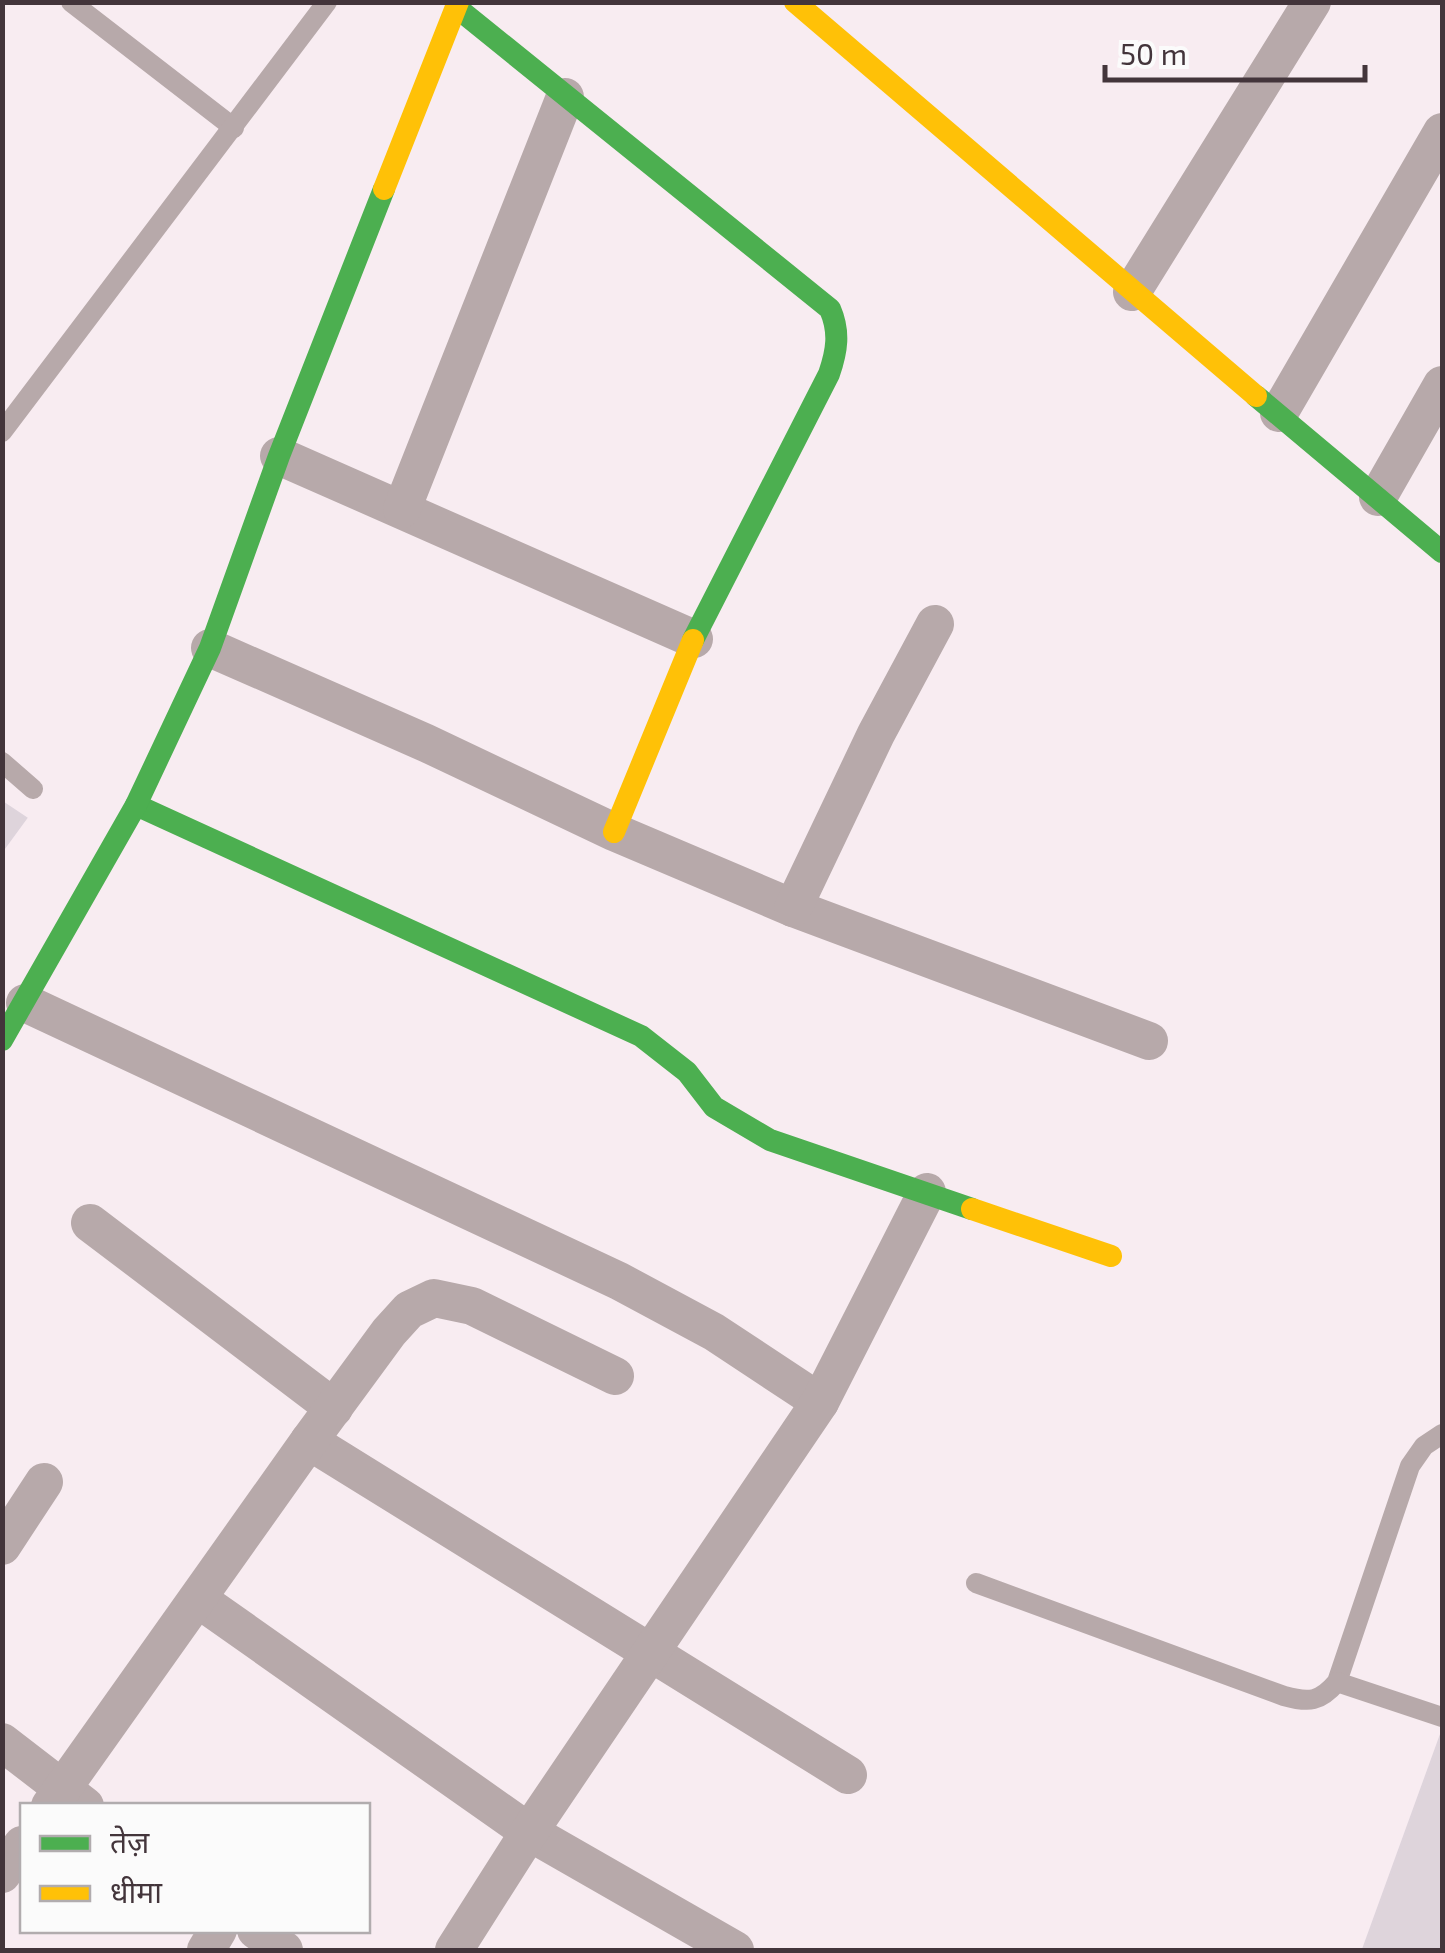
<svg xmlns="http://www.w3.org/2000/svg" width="1445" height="1953" font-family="'Exo 2','Noto Sans Devanagari',sans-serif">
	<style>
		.building { fill: #ded4db; stroke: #ded4dc; stroke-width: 2.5 }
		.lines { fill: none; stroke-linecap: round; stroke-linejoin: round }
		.lane { stroke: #b7a9aa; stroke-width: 20 }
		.street { stroke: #b7a9aa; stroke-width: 38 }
		.fast { stroke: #4caf50; stroke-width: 22 }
		.slow { stroke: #ffc107; stroke-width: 22 }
	</style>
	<rect width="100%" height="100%" fill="#f8ecf1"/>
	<!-- building -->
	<g class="building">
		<path d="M2,802L26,818L2,851Z"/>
		<path d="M1441,1735L1442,1947L1441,1950H1363Z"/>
	</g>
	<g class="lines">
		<!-- lane -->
		<g class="lane">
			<path d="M71,2L234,128"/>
			<path d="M2,432L327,2"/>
			<path d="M2,762L33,789"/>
			<path d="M976,1583L1284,1696C1309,1703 1320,1702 1337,1682L1410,1466L1424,1446L1442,1434"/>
			<path d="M1337,1682L1442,1717"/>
		</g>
		<!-- street -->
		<g class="street">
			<path d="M1132,292L1312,2"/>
			<path d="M1279,413L1442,132"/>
			<path d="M279,456L694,639"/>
			<path d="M1378,497L1442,385"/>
			<path d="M402,509L565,97"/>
			<path d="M210,648L426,743L614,832L793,908L1149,1041"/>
			<path d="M793,908L876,734L935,624"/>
			<path d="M25,1003L619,1281L714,1332L820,1402"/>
			<path d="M90,1223L334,1408"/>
			<path d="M309,1441L848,1775"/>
			<path d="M2,1546L44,1482"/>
			<path d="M198,1599L529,1832L735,1950"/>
			<path d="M2,1742L85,1806"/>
			<path d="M50,1806L309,1441L389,1332L409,1310L434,1298L472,1306L615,1376"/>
			<path d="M2,1874L22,1845"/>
			<path d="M256,1930L284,1950"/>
			<path d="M206,1950L218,1930"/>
			<path d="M454,1950L529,1832L820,1402L927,1192"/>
		</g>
		<!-- fast -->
		<g class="fast">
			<path d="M456,7L830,309C840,332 837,351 829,374L693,640"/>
			<path d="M1256,396L1442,552"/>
			<path d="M136,805L641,1036L687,1072L714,1107L770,1140L972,1209"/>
			<path d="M2,1040L136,805L210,648L279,456L384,189"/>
		</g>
		<!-- slow -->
		<g class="slow">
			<path d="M795,2L1256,396"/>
			<path d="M384,189L458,2"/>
			<path d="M614,832L693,640"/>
			<path d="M972,1209L1111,1256"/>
		</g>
	</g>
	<!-- border -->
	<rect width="1445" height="1953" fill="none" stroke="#43353b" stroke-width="10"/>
	<!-- legend -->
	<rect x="20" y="1803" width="350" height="130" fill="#fbfbfb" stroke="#b1acae" stroke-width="2.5"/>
	<rect x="40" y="1836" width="50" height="15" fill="#4caf50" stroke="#b1acae" stroke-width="2.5"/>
	<text x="110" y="1853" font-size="30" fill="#43353b">तेज़</text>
	<rect x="40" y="1886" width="50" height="15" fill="#ffc107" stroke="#b1acae" stroke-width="2.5"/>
	<text x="110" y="1903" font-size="30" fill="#43353b">धीमा</text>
	<!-- scale -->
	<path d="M1105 65v15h260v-15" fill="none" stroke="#43353b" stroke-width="5"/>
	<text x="1120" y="65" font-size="30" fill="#43353b" stroke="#fbfbfb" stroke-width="8" paint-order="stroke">50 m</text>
</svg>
